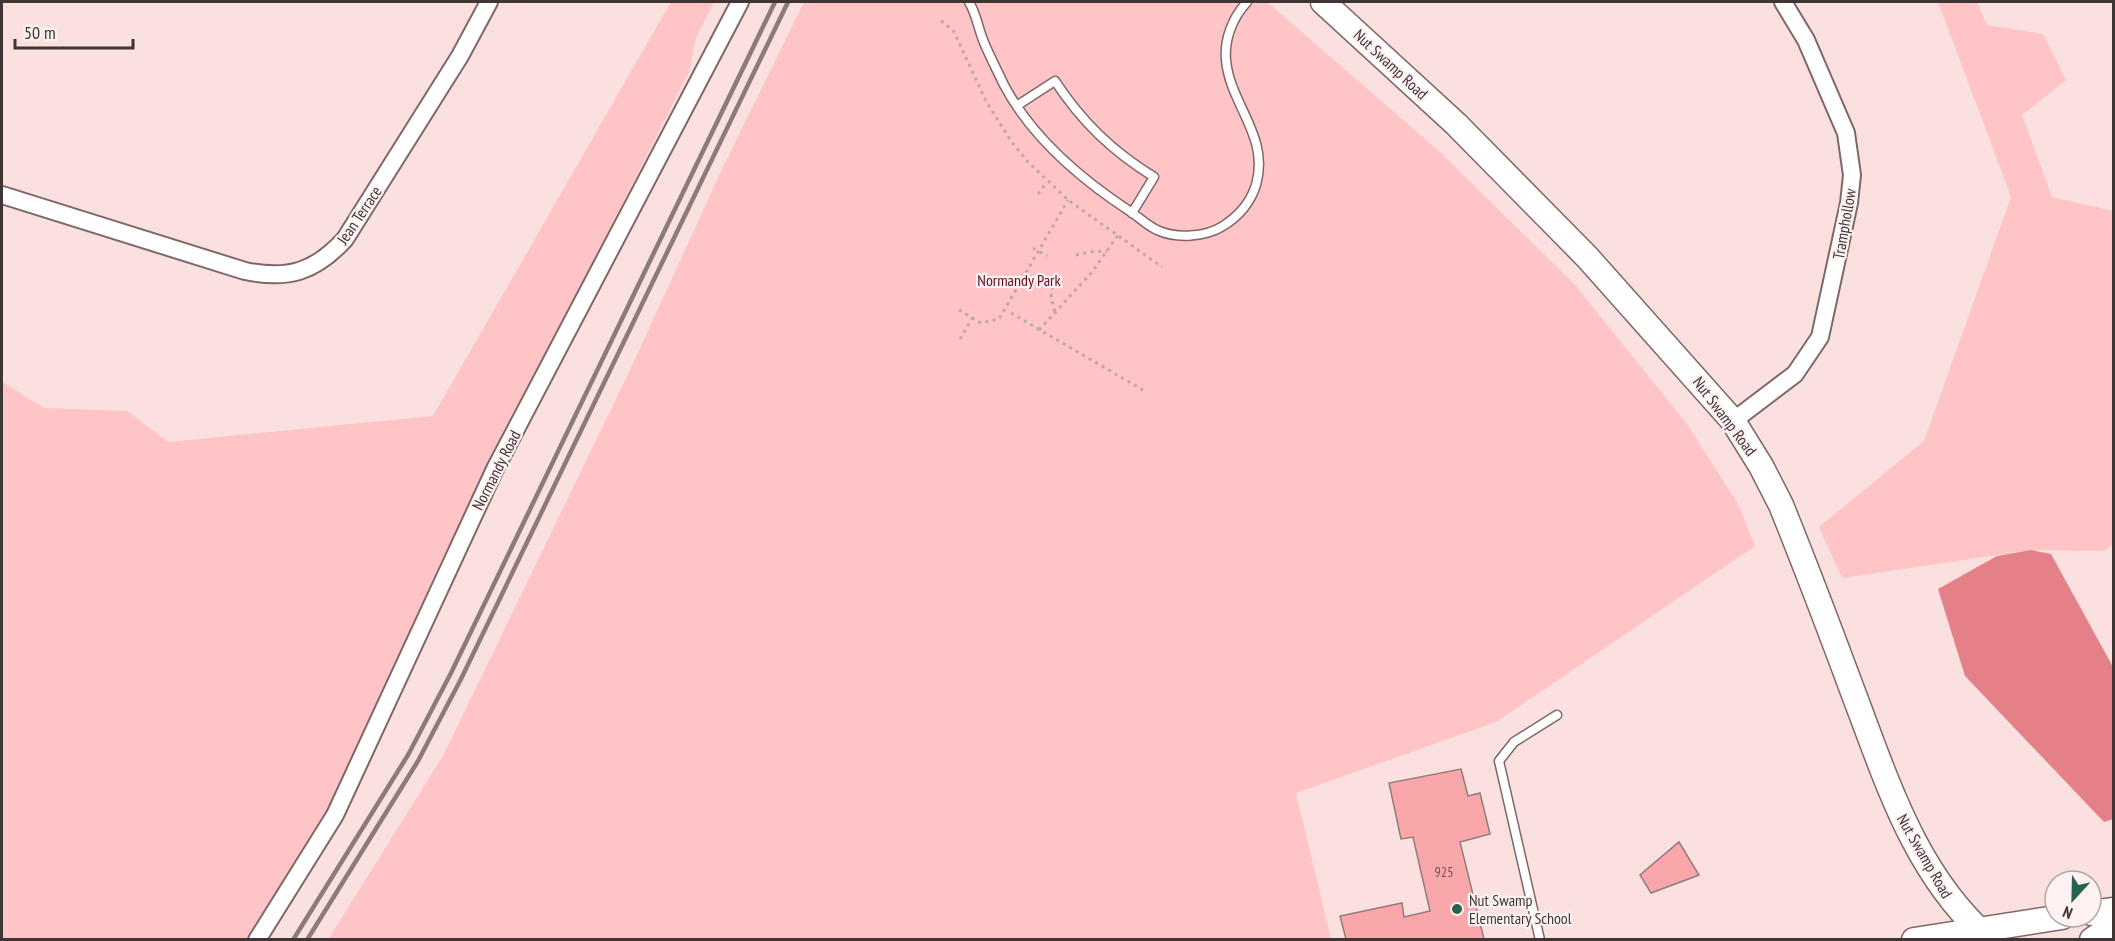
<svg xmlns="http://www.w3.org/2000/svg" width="2115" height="941" font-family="'PT Sans Narrow',sans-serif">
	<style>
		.green { fill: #fec4c6 }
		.water { fill: #e48188 }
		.building { fill: #faa7ab; stroke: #937b7c; stroke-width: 1.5 }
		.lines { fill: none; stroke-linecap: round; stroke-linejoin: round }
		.service-casing { stroke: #7f6768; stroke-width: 11 }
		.minor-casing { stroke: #7f6768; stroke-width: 20 }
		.secondary-casing { stroke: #7f6768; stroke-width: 27 }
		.path { stroke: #bea8a8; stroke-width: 3; stroke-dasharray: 3 4.5; stroke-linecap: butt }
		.service { stroke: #fff; stroke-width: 8 }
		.minor { stroke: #fff; stroke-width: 16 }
		.secondary { stroke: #fff; stroke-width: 24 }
		.rail { stroke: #8c7b7b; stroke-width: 4.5 }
		.poi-dot { fill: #28634d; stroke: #fdf1f2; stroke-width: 2 }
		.labels { text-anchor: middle; stroke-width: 4.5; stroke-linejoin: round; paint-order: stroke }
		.number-label { font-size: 14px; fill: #6e5252 }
		.street-label { font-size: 16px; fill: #3f3535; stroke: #fdf1f2 }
		.park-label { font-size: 16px; fill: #65091f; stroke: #fdf1f2 }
		.poi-label { font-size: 16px; fill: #3f3535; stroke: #fdf1f2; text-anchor: start }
	</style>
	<rect width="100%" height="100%" fill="#fbe0e0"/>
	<!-- green -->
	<g class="green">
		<path d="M671,2H714L696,38L689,72L439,565L339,790L247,939H2V382L44,408L127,411L168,442L433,416Z"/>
		<path d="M804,2H1267L1441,153L1575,285L1687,424L1738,504L1755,546L1496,722L1296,793L1331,939L328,940L444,754L631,368L723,167Z"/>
		<path d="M1938,2H1977L1987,25L2043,34L2066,80L2022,115L2052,197L2113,211V544L2104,551L2031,550L1842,578L1819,527L1924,441L2011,197Z"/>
	</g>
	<!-- water -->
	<path class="water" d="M2031,550L2051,554L2113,667V819L2104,822L1965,676L1938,589L1997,556Z"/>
	<!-- building -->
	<g class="building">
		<path d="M1461,769L1468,796L1480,793L1490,834L1460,842L1484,939H1346L1340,916L1402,903L1404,917L1430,911L1413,837L1401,839L1389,783Z"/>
		<path d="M1679,842L1699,875L1651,893L1640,875Z"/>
	</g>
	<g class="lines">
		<defs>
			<g id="service">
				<path d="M969,2C976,13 978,27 983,40C989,55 997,70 1004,85C1032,138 1082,180 1131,212C1140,218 1148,226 1157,230C1176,239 1206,237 1223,226C1239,216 1250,204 1256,185C1270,136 1230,105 1226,60C1224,39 1233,17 1247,2"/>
				<path d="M1018,105L1055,81C1082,122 1112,151 1154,177L1132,213"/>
				<path d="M1540,940L1499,761L1514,742L1557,715"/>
			</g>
			<g id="minor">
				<path d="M2,195L245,271C288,280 315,272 345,239L460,56L489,2"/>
				<path d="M1733,421L1795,374L1820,337L1849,203L1852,175L1846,133L1806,40L1783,2"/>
				<path d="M257,940L335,815L495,469L740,2"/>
			</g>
			<g id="secondary">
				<path d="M1323,2L1456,124L1588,258L1733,421L1761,466L1781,505C1806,567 1830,630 1853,692C1887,781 1915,875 1990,940"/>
				<path d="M2091,913L2114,910"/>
				<path d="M1914,940L2062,917"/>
				<path d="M2092,940L2114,925"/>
			</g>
		</defs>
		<!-- service casing -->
		<use href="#service" class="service-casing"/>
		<!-- minor casing -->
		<use href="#minor" class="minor-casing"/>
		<!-- secondary casing -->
		<use href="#secondary" class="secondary-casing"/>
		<!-- path -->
		<g class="path">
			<path d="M941,21L953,30L986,101L1011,141L1028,162L1068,200L1162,267"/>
			<path d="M1038,194L1047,182"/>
			<path d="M1033,248L1047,256"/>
			<path d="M1076,255L1095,251L1107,252"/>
			<path d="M1053,279L1051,298L1055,312"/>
			<path d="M959,310L981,323L999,319L1068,200"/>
			<path d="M1011,313L1143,390"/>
			<path d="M1039,330L1092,272L1118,235"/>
			<path d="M960,339L972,318"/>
		</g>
		<!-- service -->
		<use href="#service" class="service"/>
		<!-- minor -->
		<use href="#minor" class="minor"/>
		<!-- secondary -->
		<use href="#secondary" class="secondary"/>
		<!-- rail -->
		<g class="rail">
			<path d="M293,940L408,755L451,673L775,2"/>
			<path d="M307,940L418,761L461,679L788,2"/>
		</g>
	</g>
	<!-- markers -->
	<circle class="poi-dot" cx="1457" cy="909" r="6"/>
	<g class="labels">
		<!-- number labels -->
		<g class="number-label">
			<text x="1444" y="877">925</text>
		</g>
		<!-- street labels -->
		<g class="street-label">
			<text transform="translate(1391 64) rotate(43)" y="6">Nut Swamp Road</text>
			<text transform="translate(359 215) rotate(-56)" y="6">Jean Terrace</text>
			<text transform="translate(1844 224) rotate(-80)" y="6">Tramphollow</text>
			<text transform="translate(1725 416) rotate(53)" y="6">Nut Swamp Road</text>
			<text transform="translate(496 470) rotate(-63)" y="6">Normandy Road</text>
			<text transform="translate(1925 856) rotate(60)" y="6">Nut Swamp Road</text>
		</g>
		<!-- park labels -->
		<g class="park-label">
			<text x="1019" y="286">Normandy Park</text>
		</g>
		<!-- poi labels -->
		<g class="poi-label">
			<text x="1469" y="906">Nut Swamp<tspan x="1469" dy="18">Elementary School</tspan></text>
		</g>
	</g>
	<!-- border -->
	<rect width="2115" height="941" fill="none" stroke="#3f3535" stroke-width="6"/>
	<!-- north arrow -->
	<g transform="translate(2073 899) rotate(202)"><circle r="28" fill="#fdf1f2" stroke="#b1a6a6" stroke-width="1.5"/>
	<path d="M0-4.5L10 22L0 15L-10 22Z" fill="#28634d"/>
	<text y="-9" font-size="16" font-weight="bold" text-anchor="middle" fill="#3f3535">N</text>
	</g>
	<!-- scale -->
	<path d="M15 39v9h118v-9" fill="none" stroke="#3f3535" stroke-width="3"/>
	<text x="24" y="39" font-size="18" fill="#3f3535" stroke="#fdf1f2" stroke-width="4.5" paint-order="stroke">50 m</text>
</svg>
